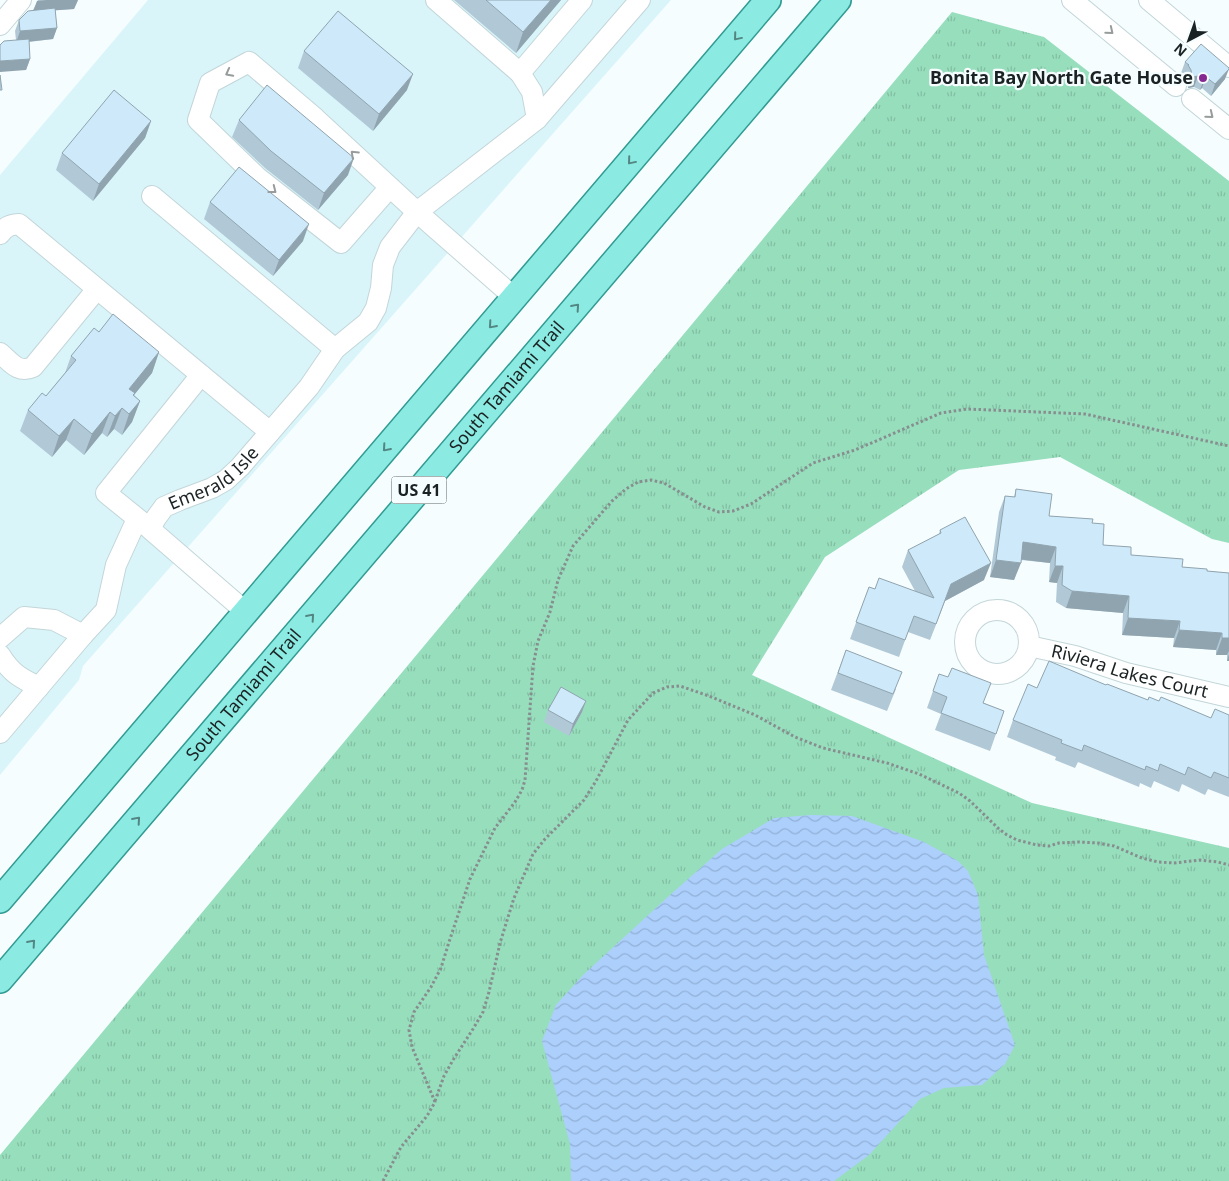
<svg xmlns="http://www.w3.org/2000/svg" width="1229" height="1181" font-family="'Noto Sans',sans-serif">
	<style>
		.built { fill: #d9f5fa }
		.grass { fill: url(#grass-tufts) }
		.water { fill: url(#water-waves) }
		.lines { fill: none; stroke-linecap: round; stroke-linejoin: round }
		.minor-casing { stroke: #c3d6d9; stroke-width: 22 }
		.major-casing { stroke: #319b93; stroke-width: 28 }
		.path { stroke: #878e8f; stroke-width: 3; stroke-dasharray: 2.5 2.5; stroke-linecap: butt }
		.minor { stroke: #fff; stroke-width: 20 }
		.major { stroke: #8beae2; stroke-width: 25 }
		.wall { fill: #b1c9d7 }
		.shaded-wall { fill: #90a4af }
		.building { fill: #ceeafa; stroke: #90a4af }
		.oneway { stroke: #989c9c }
		.oneway2 { stroke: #538682 }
		.poi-dot { fill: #862892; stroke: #f6fdfe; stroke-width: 2 }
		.labels { text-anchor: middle; stroke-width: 4.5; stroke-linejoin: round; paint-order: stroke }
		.shield { fill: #f6fdfe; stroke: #5d6465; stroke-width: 1 }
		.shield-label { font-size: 16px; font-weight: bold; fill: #1b2223 }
		.poi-label { font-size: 18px; font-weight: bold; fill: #1b2223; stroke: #f6fdfe; text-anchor: end }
		.street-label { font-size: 18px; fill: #1b2223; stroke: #f6fdfe }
	</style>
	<defs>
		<pattern id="grass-tufts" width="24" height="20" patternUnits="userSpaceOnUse" patternTransform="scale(1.25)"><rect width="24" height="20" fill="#97debd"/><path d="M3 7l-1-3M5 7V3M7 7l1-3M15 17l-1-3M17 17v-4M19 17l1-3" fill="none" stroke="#82bea2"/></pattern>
		<pattern id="water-waves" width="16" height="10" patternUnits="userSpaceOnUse" patternTransform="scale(1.25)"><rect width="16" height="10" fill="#accffc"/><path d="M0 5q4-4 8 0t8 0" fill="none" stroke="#93b1d8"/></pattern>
	</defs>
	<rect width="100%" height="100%" fill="#f6fdfe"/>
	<!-- built -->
	<path class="built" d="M148,0H671L83,666L79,680L0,775V175Z"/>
	<!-- grass -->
	<path class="grass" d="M952,12L1044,37L1229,181V543L1212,539L1060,457L959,470L825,557L752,675L1032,803L1229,848V1181H0V1155Z"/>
	<!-- water -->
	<path class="water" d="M811,815L852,816L924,842L958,861L968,871L978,895L984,955L1015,1045L1005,1064L982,1085L944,1088L920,1099L869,1155L834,1181H571L570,1144L542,1041L556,1005L583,975L670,895L722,849L774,818Z"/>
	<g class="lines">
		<defs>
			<g id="minor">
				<path d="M436,0L520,73L532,92L537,119"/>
				<path d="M1072,0L1176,86"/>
				<path d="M1149,0L1229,67"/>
				<path d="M0,25L21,0"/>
				<path d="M520,73L582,0"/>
				<path d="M1192,99L1229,129"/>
				<path d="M390,187L341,243L257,177L198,120L210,83L249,62L315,118L417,212L537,119L640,0"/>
				<path d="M152,196L335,349"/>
				<path d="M0,234C6,226 10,225 19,224L270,432"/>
				<path d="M0,353C11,362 18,374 33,367L97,289"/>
				<path d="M148,527L106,493L201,375"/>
				<circle cx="997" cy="642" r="32"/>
				<path id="s1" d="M246,612L150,529L156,518L164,507L180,500L212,488L226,480L240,467L309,387L335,349L368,322L376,308L381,288L383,265L390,247L417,212L515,298"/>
				<path d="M0,638L24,617L54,620L83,635L106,610L116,565L137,519"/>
				<path id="s2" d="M1029,646L1075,656L1126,673L1229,697"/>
				<path d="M0,655C11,673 20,678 39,687"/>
				<path d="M0,733L83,635"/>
			</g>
			<g id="major">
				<path d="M0,900L768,0"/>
				<path id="s3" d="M0,980L838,0"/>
			</g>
		</defs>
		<!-- minor casing -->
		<use href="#minor" class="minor-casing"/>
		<!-- major casing -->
		<use href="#major" class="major-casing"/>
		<!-- path -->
		<g class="path">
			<path d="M435,1101L444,1076L453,1060L473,1029L483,1012L489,992L500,943L514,898L533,854L545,839L584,800L596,781L628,720L653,693L667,687L680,686L709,696L755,715L795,737L823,748L887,763L919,774L959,793L970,801L999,829L1007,835L1017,840L1037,845L1049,846L1059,843L1079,842L1098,843L1114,846L1142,858L1158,862L1174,863L1200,860L1218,862L1229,865"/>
			<path d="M383,1181L401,1147L427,1116L435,1102L412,1047L409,1030L414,1012L431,987L441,968L449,942L470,879L495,828L515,802L522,790L525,780L533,666L538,641L550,612L558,580L573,546L612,501L626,489L638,482L651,480L664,483L705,507L719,512L733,511L751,504L813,463L855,450L941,413L967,409L1085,414L1229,446"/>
		</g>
		<!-- minor -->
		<use href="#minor" class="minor"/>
		<!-- major -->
		<use href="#major" class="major"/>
	</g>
	<!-- wall -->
	<g class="wall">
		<path d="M38,0H78L74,9L55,10L57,28L53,39L29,42L30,59L26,70L16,40L15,31L19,20L33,10Z"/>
		<path d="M454,0H561L516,53Z"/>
		<path d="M304,51L407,90L373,131L298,68Z"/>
		<path d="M1185,62L1225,79L1211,96L1202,88L1200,90L1194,87L1188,88L1187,81L1184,77V76L1181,73Z"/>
		<path d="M239,120L348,175L318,210L265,168L232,137Z"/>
		<path d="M151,121L145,138L93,201L56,170L62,153Z"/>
		<path d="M210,202L303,241L273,276L204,219Z"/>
		<path d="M99,332L159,352L152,373L134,395L140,401L132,422L122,435L114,429L107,437L102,433L84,455L66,440L52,457L20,431L28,410L46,396L65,373L71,356Z"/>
		<path d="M1016,489L1049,516L1092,523L1103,545L1131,555L1182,567L1207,571L1229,573V661H1227V655H1216V650L1173,647L1174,638L1122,635L1123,613L1066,608L1056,602L1057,583L1049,582L1050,563L1021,560L1014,580L990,577L999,512L1005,496L1014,497Z"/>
		<path d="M940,530L984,580L945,601L930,640L908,632L899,657L850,639L869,587L875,589L915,591L902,567L908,550L939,534Z"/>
		<path d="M846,650L896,689L887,711L831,690Z"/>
		<path d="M939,674L984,703L1004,711L990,751L935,730L941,714L927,708Z"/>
		<path d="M1106,685L1148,700L1159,701L1211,718L1229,715V797L1208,789L1205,795L1182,784L1179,792L1154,781L1151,788L1140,783L1139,787L1078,762L1075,768L1055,760L1056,757L1007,737L1013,720L1037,688Z"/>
		<path d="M548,710L582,712L569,736L544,722Z"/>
	</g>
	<!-- shaded-wall -->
	<g class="shaded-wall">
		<path d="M47,0H78L74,9L33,12L37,1Z"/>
		<path d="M551,0H561L516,53L523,32Z"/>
		<path d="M57,28L53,39L16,43L20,31Z"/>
		<path d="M30,59L26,70L0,72V61Z"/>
		<path d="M1229,69L1225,79L1211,96L1215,84Z"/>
		<path d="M413,74L407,90L373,131L379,114Z"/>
		<path d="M1198,76L1194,87L1188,88L1192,77Z"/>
		<path d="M1206,77L1202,88L1200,90L1204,79Z"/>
		<path d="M151,121L145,138L93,201L99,184Z"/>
		<path d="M354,158L348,175L318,210L324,193Z"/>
		<path d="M309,224L303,241L273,276L279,260Z"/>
		<path d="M159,352L152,373L134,395L127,412L132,397L122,409L129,389Z"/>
		<path d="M140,401L132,422L122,435L129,414Z"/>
		<path d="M122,408L114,429L107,437L115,416Z"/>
		<path d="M110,412L102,433L84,455L92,434Z"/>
		<path d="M74,419L66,440L52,457L59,436Z"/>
		<path d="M1023,542L1056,547L1050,563L1017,559Z"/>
		<path d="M996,560L1021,563L1014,580L990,577Z"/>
		<path d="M991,563L984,580L945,601L930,640L951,584Z"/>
		<path d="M1055,566H1063L1057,583L1049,582Z"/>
		<path d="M1072,591L1129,596L1123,613L1066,608Z"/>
		<path d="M1128,618L1180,621L1174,638L1122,635Z"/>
		<path d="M1179,630L1222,633L1216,650L1173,647Z"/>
		<path d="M1222,638H1229V651L1227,655H1216Z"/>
		<path d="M1229,654V661H1227Z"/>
		<path d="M586,701L582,712L569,736L573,724Z"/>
	</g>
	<!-- building -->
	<g class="building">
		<path d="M486,0H551L523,32Z"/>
		<path d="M55,8L57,28L20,31L19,20L28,11Z"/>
		<path d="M338,11L413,74L379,114L304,51Z"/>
		<path d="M29,39L30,59L0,61V45L4,41Z"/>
		<path d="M1201,44L1229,68V69L1215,84L1206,77L1204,79L1198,76L1192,77L1191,70L1188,65H1189L1185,62Z"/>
		<path d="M0,75L2,90H0Z"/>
		<path d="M267,85L354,158L324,193L271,151L239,120Z"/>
		<path d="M114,90L151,121L99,184L62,153Z"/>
		<path d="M239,167L309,224L279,260L210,202Z"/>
		<path d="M113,314L159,352L129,389L135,393L133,395L140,401L129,414L122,408L115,416L110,412L92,434L74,419L59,436L28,410L42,393L46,396L76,360L71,356L94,328L99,332Z"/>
		<path d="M1016,489L1052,494L1049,516L1093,519L1092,523L1104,524L1103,545L1131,547V555L1183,559L1182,567L1207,569V571L1229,573V638H1222V633L1179,630L1180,621L1128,618L1129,596L1072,591L1062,585L1063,566H1055L1056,547L1023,542L1021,563L996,560L1005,496L1015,497Z"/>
		<path d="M965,517L991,563L951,584L936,624L914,616L905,640L856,622L869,587L875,589L879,578L934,598L908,550L941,533L940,530Z"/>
		<path d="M846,650L902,672L893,694L838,673Z"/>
		<path d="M1049,661L1106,685L1107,684L1148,700L1149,697L1159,701L1161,697L1211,718L1215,709L1229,715V778L1214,772L1211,778L1188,767L1185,775L1160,764L1158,771L1146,766L1145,770L1084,745L1082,751L1061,743L1062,740L1013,720L1028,684L1037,688Z"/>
		<path d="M952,668L991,683L983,703L1004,711L996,734L941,713L947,697L933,691L939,674L948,677Z"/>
		<path d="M561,687L586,701L573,724L548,710Z"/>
	</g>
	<!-- one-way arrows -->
	<defs><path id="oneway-chevron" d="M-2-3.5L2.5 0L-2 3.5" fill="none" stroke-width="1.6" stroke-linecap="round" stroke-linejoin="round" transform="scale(1.25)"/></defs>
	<g class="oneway">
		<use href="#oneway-chevron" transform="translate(1110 31) rotate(39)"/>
		<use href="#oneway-chevron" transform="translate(229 73) rotate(152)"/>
		<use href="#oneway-chevron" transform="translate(1210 115) rotate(39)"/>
		<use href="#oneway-chevron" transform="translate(354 154) rotate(-137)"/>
		<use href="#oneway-chevron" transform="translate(273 190) rotate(38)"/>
	</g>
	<g class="oneway2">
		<use href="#oneway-chevron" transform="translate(737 37) rotate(130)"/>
		<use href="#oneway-chevron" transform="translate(631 161) rotate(130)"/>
		<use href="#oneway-chevron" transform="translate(576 307) rotate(-49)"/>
		<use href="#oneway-chevron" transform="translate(492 325) rotate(131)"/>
		<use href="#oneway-chevron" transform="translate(386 448) rotate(131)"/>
		<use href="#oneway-chevron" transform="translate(311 617) rotate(-49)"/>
		<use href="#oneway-chevron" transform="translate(137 820) rotate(-49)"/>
		<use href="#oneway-chevron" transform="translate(32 943) rotate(-49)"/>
	</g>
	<!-- markers -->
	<circle class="poi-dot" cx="1203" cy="78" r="5"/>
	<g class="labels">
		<!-- shield labels -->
		<rect class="shield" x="391.5" y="476.5" width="55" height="27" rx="4"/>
		<g class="shield-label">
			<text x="419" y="496">US 41</text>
		</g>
		<!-- poi labels -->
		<g class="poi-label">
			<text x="1193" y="84">Bonita Bay North Gate House</text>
		</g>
		<!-- street labels -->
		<g class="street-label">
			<text dy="6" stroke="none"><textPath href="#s3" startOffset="780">South Tamiami Trail</textPath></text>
			<text dy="6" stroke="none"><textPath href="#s1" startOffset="211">Emerald Isle</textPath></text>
			<text dy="6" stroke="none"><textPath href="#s2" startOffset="104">Riviera Lakes Court</textPath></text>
			<text dy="6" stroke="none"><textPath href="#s3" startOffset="375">South Tamiami Trail</textPath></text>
		</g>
	</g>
	<!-- north arrow -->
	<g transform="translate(1189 40) rotate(221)" stroke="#f6fdfe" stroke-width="4" paint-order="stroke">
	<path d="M0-4L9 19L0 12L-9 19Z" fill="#1b2223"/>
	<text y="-8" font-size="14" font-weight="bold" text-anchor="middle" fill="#1b2223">N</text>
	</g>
</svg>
